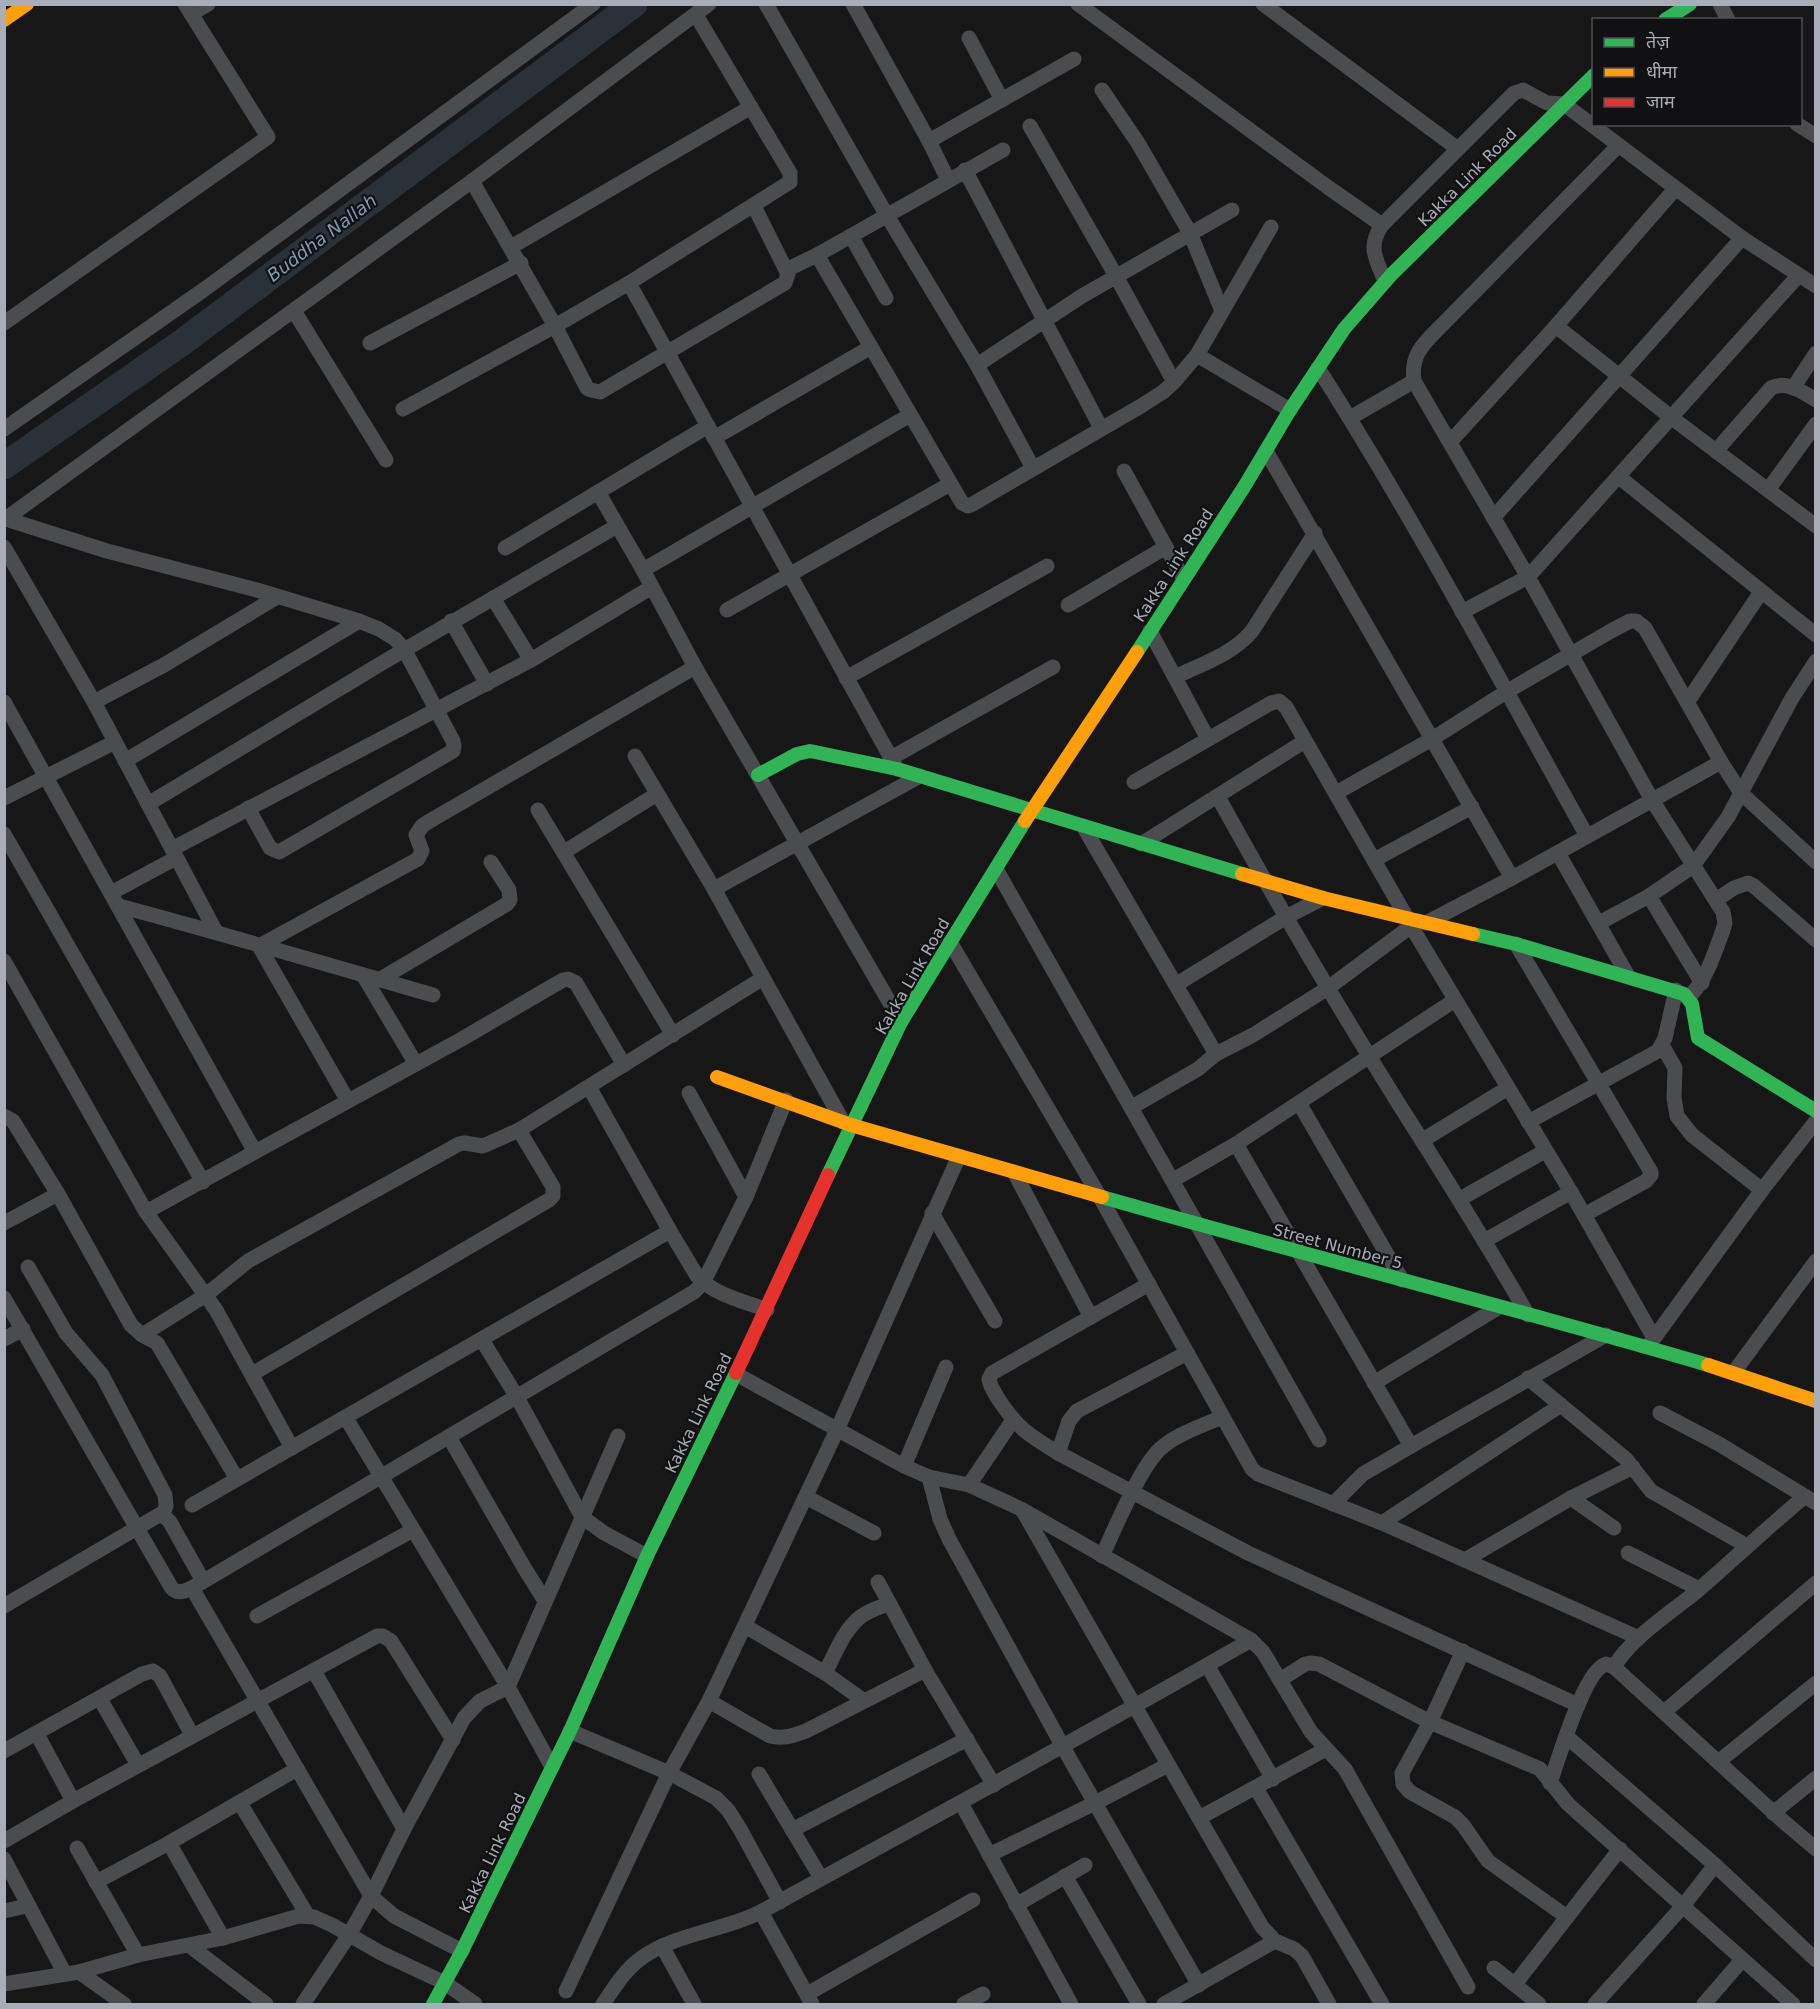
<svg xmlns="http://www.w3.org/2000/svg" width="1820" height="2009" font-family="'DejaVu Sans','Noto Sans Devanagari',sans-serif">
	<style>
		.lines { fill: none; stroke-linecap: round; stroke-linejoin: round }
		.river { stroke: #2a3239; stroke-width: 27 }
		.street { stroke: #4b4c50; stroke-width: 15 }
		.fast { stroke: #30b455; stroke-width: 14 }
		.slow { stroke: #ff9f0a; stroke-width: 14 }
		.jam { stroke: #e5322d; stroke-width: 14 }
		.labels { text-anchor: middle; stroke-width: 4.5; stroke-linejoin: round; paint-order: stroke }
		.street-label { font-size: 16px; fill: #a8adb8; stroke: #111113 }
		.water-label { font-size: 18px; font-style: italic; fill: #7f9bb3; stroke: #111113 }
	</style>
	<rect width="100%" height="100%" fill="#171717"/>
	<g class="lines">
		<!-- river -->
		<path class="river" d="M4,466L180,344L634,4"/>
		<!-- street -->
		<g class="street">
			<path d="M766,4L886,214L977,365"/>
			<path d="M853,4L929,141L948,180"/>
			<path d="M1078,4L1329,188L1382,225"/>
			<path d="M1263,4L1458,149"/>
			<path d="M1720,4L1728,20"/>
			<path d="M191,14L208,4"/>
			<path d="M969,38L1002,100"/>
			<path d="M1102,90L1138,143L1190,233L1222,311"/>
			<path d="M1797,124L1816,136"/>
			<path d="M1030,126L1116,276L1174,382"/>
			<path d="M929,141L1074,59"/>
			<path d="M965,170L1101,428"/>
			<path d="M472,181L555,326L629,283L897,769"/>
			<path d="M851,236L886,298"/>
			<path d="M511,247L751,107"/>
			<path d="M817,255L871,347"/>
			<path d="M786,270L817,255L1003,150"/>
			<path d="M1385,281C1376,259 1367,247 1382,225L1514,93L1523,90L1547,103L1564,104L1742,238L1816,286"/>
			<path d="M629,283L790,182V173L696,15"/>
			<path d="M294,311L386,460"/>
			<path d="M4,323L268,137L185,4"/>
			<path d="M1556,326L1672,418L1816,526"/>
			<path d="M370,343L521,263"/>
			<path d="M1197,355L1290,410"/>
			<path d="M1318,368C1415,520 1499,679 1587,836"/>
			<path d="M1793,388L1816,353"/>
			<path d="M403,409L555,326L587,388L591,390L600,392L785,283L788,274L754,206"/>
			<path d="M1350,418L1414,381"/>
			<path d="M4,429L202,291L593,4"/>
			<path d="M714,438L871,347L962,503L968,506L971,505L1141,406L1163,392L1174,382L1197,355L1271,227"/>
			<path d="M1450,442L1556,326L1675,189"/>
			<path d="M1266,451L1512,878"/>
			<path d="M1716,451L1771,388C1787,380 1802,392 1816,400"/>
			<path d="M1033,468L977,365L1082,296L1232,210"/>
			<path d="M1124,471L1183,578"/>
			<path d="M1619,477L1816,635"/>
			<path d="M1768,490L1816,424"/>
			<path d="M598,492L643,570L695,667L901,1022"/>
			<path d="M1493,518L1742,238"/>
			<path d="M6,519L107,551L257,590L359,621L379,629L395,639L404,649L453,741L454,746L453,751L279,852L270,848L248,808"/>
			<path d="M4,520L472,181L709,4"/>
			<path d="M4,547L94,702L216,932"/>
			<path d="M505,548L708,426"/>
			<path d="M643,570L910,415"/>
			<path d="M493,598L531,660"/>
			<path d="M1068,605L1166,547"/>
			<path d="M727,610L950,484"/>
			<path d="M1462,612L1528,577L1414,381C1410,354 1425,342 1443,324L1618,146"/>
			<path d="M451,621L487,684"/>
			<path d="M1150,631L1208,739"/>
			<path d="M1175,677C1202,664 1233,654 1252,631L1315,533"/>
			<path d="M846,678L1047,566"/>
			<path d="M1688,701L1761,592"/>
			<path d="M4,702L255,1152L460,1040L563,980L568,979L576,983L624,1065"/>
			<path d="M94,702L164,665L277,597"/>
			<path d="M635,756L714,889L843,1122"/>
			<path d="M891,758L1053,667"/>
			<path d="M125,761L359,621"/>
			<path d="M1134,782L1271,703L1279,701L1286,707L1407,918"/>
			<path d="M1336,793L1432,739L1506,692L1611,631L1630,621H1636L1645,628L1721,762L1741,793L1816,862"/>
			<path d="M1218,797C1276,902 1337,1005 1400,1106C1444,1175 1487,1244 1528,1315"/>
			<path d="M4,798L115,742"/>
			<path d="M148,804L387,660L617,526"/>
			<path d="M538,810L673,1035"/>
			<path d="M1083,826L1216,1054"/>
			<path d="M4,834L203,1182"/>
			<path d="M1141,844L1305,741"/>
			<path d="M172,849L531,660L652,587"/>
			<path d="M564,852L657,794"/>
			<path d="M1558,853L1628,976"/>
			<path d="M1374,860L1472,807"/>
			<path d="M996,869L1319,1440"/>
			<path d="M714,889L920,776"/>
			<path d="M111,893L176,858"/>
			<path d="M1649,896L1702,983"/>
			<path d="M1717,899L1734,888L1748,883L1754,886L1816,940"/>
			<path d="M119,906C224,934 329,965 433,995"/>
			<path d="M1426,923L1512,878L1721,762"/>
			<path d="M1599,923L1649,896L1693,866L1728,817L1792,698L1816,661"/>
			<path d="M1411,926L1571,1192L1654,1338"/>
			<path d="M950,942L1100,1197L1252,1469L1258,1474L1382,1523L1639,1638"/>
			<path d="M1516,944L1651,1172V1175L1646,1181L1584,1215"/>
			<path d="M4,961L146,1212L255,1152"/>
			<path d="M363,975L416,1064"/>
			<path d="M379,980L507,904L510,900L509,890L491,862"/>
			<path d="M1177,984L1286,917L1323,898"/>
			<path d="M1689,997C1707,979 1714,954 1723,930L1725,923L1723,912L1652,800L1528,577L1798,276"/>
			<path d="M1662,1045L1675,1068L1674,1098L1677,1116L1692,1135L1762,1190"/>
			<path d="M589,1087L670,1231L697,1276C714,1295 744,1301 767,1310"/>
			<path d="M689,1093L746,1197"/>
			<path d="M348,1101L259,946L418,859L422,851L416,835L422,826L428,822L695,667"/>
			<path d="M1299,1103L1402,1280"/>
			<path d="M1132,1107L1198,1069L1216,1054L1253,1035L1328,988L1418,921"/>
			<path d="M4,1116L13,1121L58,1194L131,1325L142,1335L157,1343L237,1479"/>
			<path d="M1528,1122L1658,1051L1665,1038L1676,990"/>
			<path d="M1423,1140L1508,1088"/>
			<path d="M1236,1144L1411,1446L1606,1335"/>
			<path d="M1014,1172L1091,1317"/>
			<path d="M1173,1180L1236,1144L1455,1000"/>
			<path d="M1460,1199L1545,1151"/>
			<path d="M146,1212L216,1310L292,1448"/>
			<path d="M932,1213L995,1321"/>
			<path d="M4,1223L58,1194"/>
			<path d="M1484,1241L1571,1192"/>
			<path d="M28,1267L66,1333L102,1375L165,1495L166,1506L163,1515"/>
			<path d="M1149,1284L992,1373L989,1379C990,1387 995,1393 999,1400C1018,1429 1029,1435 1058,1453L1248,1553L1578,1705"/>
			<path d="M4,1298L171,1587C177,1595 184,1591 192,1588L371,1896L394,1916L462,1951"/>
			<path d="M142,1335L206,1295L248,1261L459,1144L465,1143L483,1146L519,1130L763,978"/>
			<path d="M4,1339L23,1329"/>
			<path d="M482,1340L517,1397L582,1517L604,1533L647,1556"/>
			<path d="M1649,1345L1762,1190L1816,1121"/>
			<path d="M1734,1372L1816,1261"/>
			<path d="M252,1374L549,1200L553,1196V1187L519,1130"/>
			<path d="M736,1374L904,1466L929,1477L969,1485L1021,1509L1251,1640L1263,1652L1311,1732L1345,1769L1468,1987"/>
			<path d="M1528,1378L1626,1459L1651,1491L1747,1546"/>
			<path d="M1374,1383L1499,1307"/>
			<path d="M1660,1413L1719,1444L1816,1503"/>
			<path d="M346,1418L508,1687L552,1767"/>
			<path d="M449,1437L525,1569L545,1601"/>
			<path d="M1058,1453L1069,1421L1077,1411L1187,1353"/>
			<path d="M904,1466L946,1367"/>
			<path d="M929,1477L940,1519L949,1539L1063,1747L1199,1985"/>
			<path d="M969,1485L1013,1420"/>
			<path d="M806,1497L874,1533"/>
			<path d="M1571,1498L1614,1528"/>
			<path d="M1333,1504L1363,1474L1411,1446"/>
			<path d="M192,1505L670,1231"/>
			<path d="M1023,1511L1199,1818"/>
			<path d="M1382,1523L1561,1405"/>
			<path d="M1628,1553L1699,1589"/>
			<path d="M1102,1556C1115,1529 1139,1469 1160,1449C1176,1434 1202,1426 1222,1417"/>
			<path d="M1465,1560L1571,1498L1633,1467"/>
			<path d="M878,1582L925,1670L994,1785"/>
			<path d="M192,1588L694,1292L703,1283L746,1197L786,1100"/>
			<path d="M4,1606L159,1515H163L170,1522L203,1581"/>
			<path d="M257,1616L413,1530"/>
			<path d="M745,1626L825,1673L863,1700"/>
			<path d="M1463,1651L1430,1722L1402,1773L1403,1784L1410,1792L1455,1817L1463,1825L1488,1861L1567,1917"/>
			<path d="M1207,1665L1273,1779"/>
			<path d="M1614,1667C1631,1638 1670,1613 1696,1592C1732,1561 1767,1528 1804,1497"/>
			<path d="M314,1671L404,1829"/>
			<path d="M825,1673C834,1656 843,1632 858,1619C866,1611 878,1608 888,1604"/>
			<path d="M1280,1680L1305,1664L1310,1663L1319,1664L1430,1722L1540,1769L1568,1804L1793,2004"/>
			<path d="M100,1699L138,1765"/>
			<path d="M709,1701L770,1736C783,1739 793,1736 806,1731L925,1670"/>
			<path d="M1664,1712L1816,1583"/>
			<path d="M570,1731L669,1773L716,1798L728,1810L740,1829L780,1902"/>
			<path d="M1566,1736L1715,1865L1816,1960"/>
			<path d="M1326,1749L1199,1818L1262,1927L1275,1941L1294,1949L1302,1956L1329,2004"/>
			<path d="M4,1751L142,1674L153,1671L160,1676L192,1735"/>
			<path d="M1718,1762L1816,1683"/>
			<path d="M759,1774L821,1878"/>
			<path d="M1550,1783C1558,1761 1584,1670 1606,1664L1614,1667L1784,1822L1816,1849"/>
			<path d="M1256,1788L1382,2004"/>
			<path d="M73,1801L377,1636H383L391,1641L453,1740"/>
			<path d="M240,1803L308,1916"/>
			<path d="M961,1803L1071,2004"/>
			<path d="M1773,1813L1816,1778"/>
			<path d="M792,1830L967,1739"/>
			<path d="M4,1841L73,1801L37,1734"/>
			<path d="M169,1843L223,1938"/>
			<path d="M77,1848L138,1955"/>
			<path d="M989,1855L1095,1803L1168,1765"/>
			<path d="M4,1859L65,1974"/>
			<path d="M1065,1876L1139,2004"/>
			<path d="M96,1882L169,1843L297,1769"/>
			<path d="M1016,1905L1085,1865"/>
			<path d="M4,1911L27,1906"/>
			<path d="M761,1912L812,2004"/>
			<path d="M190,1946L266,2004"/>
			<path d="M662,1946L694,2004"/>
			<path d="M1494,1968L1539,2004"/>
			<path d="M79,1972L124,2004"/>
			<path d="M4,1984L79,1972L138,1955L223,1938L299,1916L314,1917L332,1925L381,1953L445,1983L475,2004"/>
			<path d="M1515,1984L1620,1849"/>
			<path d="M566,1991L669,1773L709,1701L837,1430L959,1156"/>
			<path d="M807,1994L973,1900"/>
			<path d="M303,2004L349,1935L371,1896L404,1829L464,1718L480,1701L508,1687L618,1436"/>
			<path d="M603,2004C614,1988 624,1971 640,1959C677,1932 727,1931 766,1909C928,1820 1091,1732 1251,1640"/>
			<path d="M964,2004L983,1994"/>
			<path d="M1164,2004L1275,1941"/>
			<path d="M1595,2004L1683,1906L1715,1865"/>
			<path d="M1704,2004L1742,1960"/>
		</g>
		<!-- fast -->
		<g class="fast">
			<path d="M1665,20L1690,4"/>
			<path d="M1137,652L1244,487L1290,410L1344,329L1392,274L1594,75"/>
			<path d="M758,775L797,754L810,751L897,769L1242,874"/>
			<path d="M1473,934L1516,944L1684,994L1692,1004L1698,1038L1816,1111"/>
			<path d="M828,1175L901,1022L1025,821"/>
			<path d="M1102,1197C1304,1255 1507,1306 1708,1365"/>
			<path d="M433,2004L462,1951L570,1731L647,1556L736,1373"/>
		</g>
		<!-- slow -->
		<g class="slow">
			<path d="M4,20L27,4"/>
			<path d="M1025,821L1137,652"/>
			<path d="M1242,874L1323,898L1473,934"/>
			<path d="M717,1077L851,1125L1102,1197"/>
			<path d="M1708,1365L1816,1401"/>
		</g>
		<!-- jam -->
		<path class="jam" d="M736,1373L828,1175"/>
	</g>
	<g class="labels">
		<!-- street labels -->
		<g class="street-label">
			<text transform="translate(1467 177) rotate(-45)" y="6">Kakka Link Road</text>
			<text transform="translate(1173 565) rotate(-57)" y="6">Kakka Link Road</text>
			<text transform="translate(912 976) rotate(-60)" y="6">Kakka Link Road</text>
			<text transform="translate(1338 1246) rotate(15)" y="6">Street Number 5</text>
			<text transform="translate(698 1413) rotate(-64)" y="6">Kakka Link Road</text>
			<text transform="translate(492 1853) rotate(-64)" y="6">Kakka Link Road</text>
		</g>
		<!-- water labels -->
		<g class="water-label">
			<text transform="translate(322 238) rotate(-37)" y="6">Buddha Nallah</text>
		</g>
	</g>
	<!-- border -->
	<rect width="1820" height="2009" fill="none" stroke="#a8adb8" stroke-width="12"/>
	<!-- legend -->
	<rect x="1592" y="18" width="210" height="108" fill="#111113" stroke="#4d4f55" stroke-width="1.5"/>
	<rect x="1604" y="38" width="30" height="9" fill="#30b455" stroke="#4d4f55" stroke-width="1.5"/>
	<text x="1646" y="48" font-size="18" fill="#a8adb8">तेज़</text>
	<rect x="1604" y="68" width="30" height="9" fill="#ff9f0a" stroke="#4d4f55" stroke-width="1.5"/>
	<text x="1646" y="78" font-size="18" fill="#a8adb8">धीमा</text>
	<rect x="1604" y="98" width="30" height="9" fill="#e5322d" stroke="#4d4f55" stroke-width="1.5"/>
	<text x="1646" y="108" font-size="18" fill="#a8adb8">जाम</text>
</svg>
